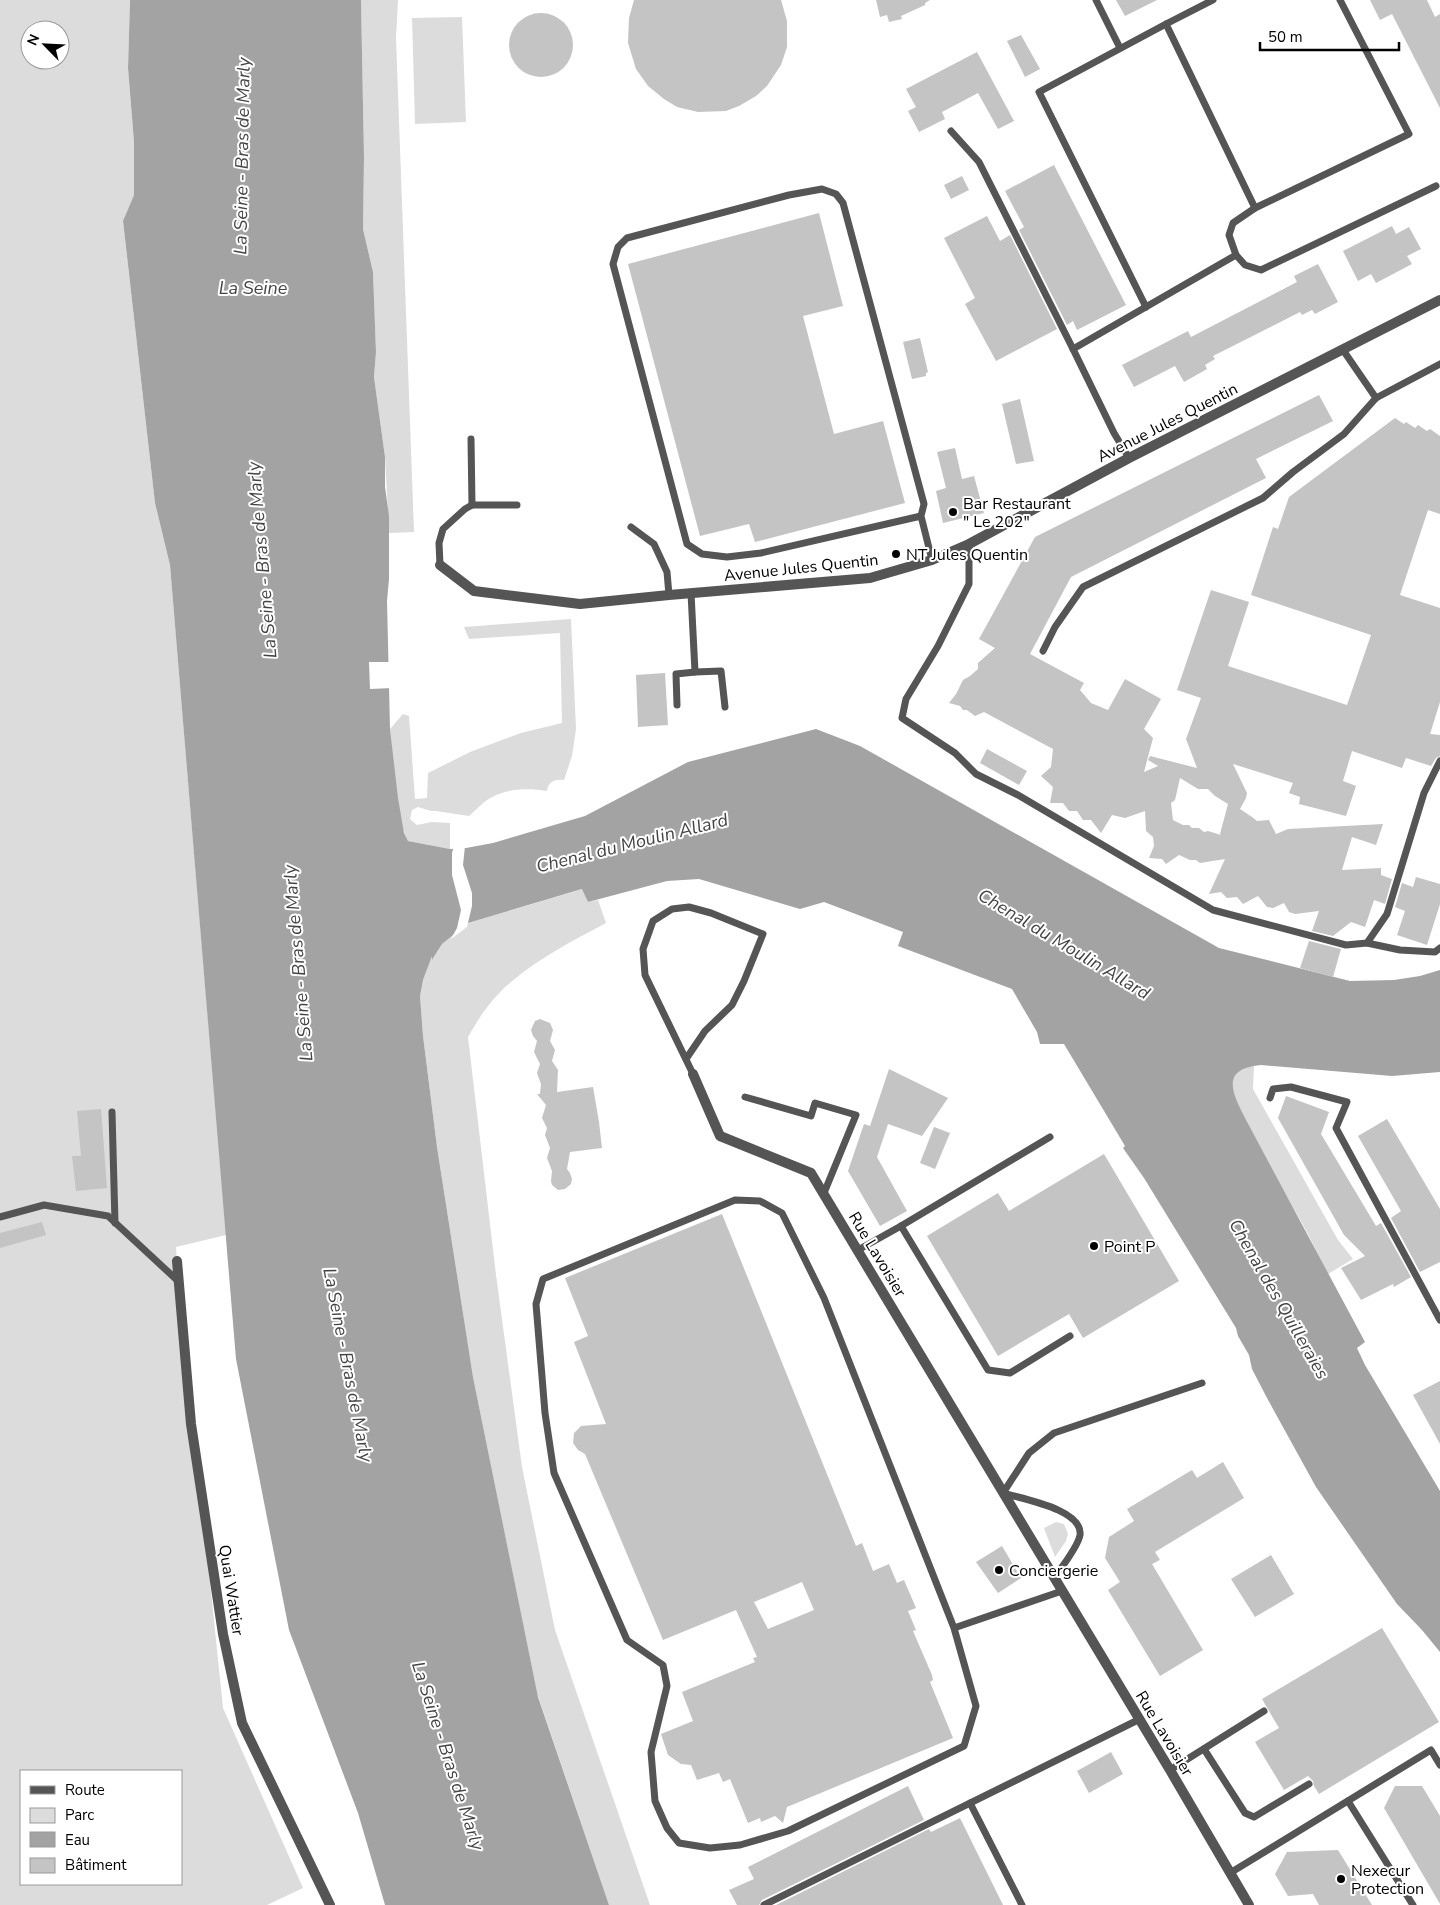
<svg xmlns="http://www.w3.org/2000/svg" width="1440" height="1905" font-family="'Nunito Sans',sans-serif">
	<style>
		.green { fill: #dcdcdc; fill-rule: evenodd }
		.water { fill: #a3a3a3 }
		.pier { fill: #fff }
		.building { fill: #c4c4c4; fill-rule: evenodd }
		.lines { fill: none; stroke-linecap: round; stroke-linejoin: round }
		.lane { stroke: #555; stroke-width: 7 }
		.street { stroke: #555; stroke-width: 10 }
		.poi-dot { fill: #000; stroke: #fff; stroke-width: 2 }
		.labels { text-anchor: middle; stroke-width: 4; stroke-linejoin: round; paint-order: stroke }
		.street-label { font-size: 16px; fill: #000; stroke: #fff }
		.poi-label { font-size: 16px; fill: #000; stroke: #fff; text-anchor: start }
		.water-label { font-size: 18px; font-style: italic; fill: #444; stroke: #fff }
	</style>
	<rect width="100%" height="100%" fill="#fff"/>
	<!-- green -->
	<g class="green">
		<path d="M0,0H130L128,68L134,142V195L123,222L155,503L170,565L226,1235L176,1247L177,1261L223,1708L303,1888L267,1905H0ZM30,30H60V60H30ZM21,1771H181V1884H21Z"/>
		<path d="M361,0H398L396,38L414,532L389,533L385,457L374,377L376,352L373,272L363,229L364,157Z"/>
		<path d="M462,17L466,122L415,124L412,18Z"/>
		<path d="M571,619L576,729L572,756L564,780C556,779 548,781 547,791C526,788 505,788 487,800C481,804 475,811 469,816L436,811H431L418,807L412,810L410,819L417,825L432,822L450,823V849L408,841C396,820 393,755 390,729L403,714L409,716L415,799L427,798L428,773L470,752L521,733L562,723L560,633L469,639L464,627Z"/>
		<path d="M583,889L588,902L598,900L606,923C574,940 539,958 511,982C493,997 479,1017 468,1037L496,1275L522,1467L555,1630L650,1905H609L537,1693L473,1377L437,1147L423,1036L420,996L423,980L432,955L433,959L442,944L468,923Z"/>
		<path d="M1254,1066L1253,1089L1338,1240L1353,1259L1328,1274C1319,1257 1311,1239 1302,1223C1290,1201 1230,1101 1232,1083C1233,1072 1245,1067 1254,1066Z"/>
		<path d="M1056,1522L1064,1524L1068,1534L1066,1541L1055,1557L1044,1528Z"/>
	</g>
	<!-- water -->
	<path class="water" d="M130,0H361L364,157L363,229L373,272L376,352L374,377L385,457V487L389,516V579L387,601L390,729L398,798L404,833L408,841L450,849L466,848L493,843L585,816L688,762L816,729L860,746L1219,948L1350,981L1394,980L1420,976L1440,970V1072L1392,1076L1261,1065C1220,1069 1232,1092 1245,1118L1365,1342L1357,1348L1365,1365L1440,1491V1652L1422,1630L1397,1604L1316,1487L1267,1398L1252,1369L1249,1355L1238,1336L1236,1328L1144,1178L1123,1148L1125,1146L1064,1044H1040L1037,1032L1012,989L898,946L903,932L824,902L800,909L699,879L667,881L588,902L582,889L468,923L442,944L432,960V956L423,980L420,996L423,1036L437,1147L473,1377L538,1697L609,1905H385L358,1813L289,1630L236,1359L170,565L155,503L123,221L134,195V142L128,68Z"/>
	<!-- pier -->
	<g class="pier">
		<path d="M369,662H391L392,688L370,689Z"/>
		<path d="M454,846H465L463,865L472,893V906L467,927L451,939L457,928L461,910L452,875V853Z"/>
	</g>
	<!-- building -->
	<g class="building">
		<path d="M634,0H781L787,21V47L781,65L767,86L756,96L739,106L726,111L698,112L677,107L664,99L648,86L636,69L628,43L629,18Z"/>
		<path d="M876,0H930L925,3V5L901,16L902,19L889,22L887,15L880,17Z"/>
		<path d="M1116,0H1157L1125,16Z"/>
		<path d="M1370,0H1427L1435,17L1440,14V108L1392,14L1380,20Z"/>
		<circle cx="541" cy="45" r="32"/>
		<path d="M1021,35L1040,69L1025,77L1007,41Z"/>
		<path d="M977,52L1014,121L998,129L978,93L942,112L945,119L919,132L908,111L916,107L906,89Z"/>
		<path d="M1054,165L1126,305L1077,330L1073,321L1067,325L1019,230L1024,227L1005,191Z"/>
		<path d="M962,176L969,190L951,199L944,185Z"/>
		<path d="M819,213L843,306L803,316L834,434L883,421L905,503L755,542L749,524L700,536L628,264Z"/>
		<path d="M987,216L1000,241L1010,235L1057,329L996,361L965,304L975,298L944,238Z"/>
		<path d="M1392,226L1396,234L1409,227L1421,249L1407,256L1412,264L1376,283L1371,274L1358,281L1343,251Z"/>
		<path d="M1318,264L1338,302L1315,314L1312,310L1302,315L1300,312L1213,356L1215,359L1205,365L1207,369L1184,382L1175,366L1134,387L1122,365L1188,331L1191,337L1297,282L1294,276Z"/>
		<path d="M920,338L928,372L926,373V376L912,379L903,342Z"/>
		<path d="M1319,395L1333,421L1256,459L1266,478L1071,577L1030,654L1084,683L1080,690L1091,703L1108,710L1125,679L1161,699L1144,729L1153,738L1144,772L1158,766L1148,760L1150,756L1197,768L1186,739L1201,698L1177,690L1211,590L1249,602L1228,666L1347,705L1371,635L1251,595L1273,527L1278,529L1289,497L1395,418L1404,424L1406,422L1415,428L1418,425L1427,431L1430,429L1440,436V514L1428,510L1400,595L1440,608V702L1430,734L1440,735V756L1436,758L1431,766L1406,758L1402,768L1352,751L1343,781L1356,786L1346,816L1299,804L1300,797L1289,793L1293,783L1233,764L1247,793L1246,798L1240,809L1252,817L1257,821L1269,820L1276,834L1288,829L1383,824L1376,845L1352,837L1342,870L1381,868V875L1392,879L1385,904L1374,900L1365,927L1351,922L1333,936L1312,931L1319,911L1295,914L1289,912L1284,903L1273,908L1267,907L1258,896L1243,904L1237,897L1227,898L1221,892L1209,894L1225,859L1200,863L1196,860H1190L1179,855L1166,864L1162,859L1149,858L1154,846L1153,837L1146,831L1145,811L1125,818L1112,815L1101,833L1091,820H1083L1077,811H1069L1063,803H1050L1053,787L1041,776L1051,767L1053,749L984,712L975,716L967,710H963L960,706L949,703L956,694L963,680L970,676L978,669V663L995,648L979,639L1035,537ZM1180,778L1198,789H1208L1215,796L1228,804L1220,834L1221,835L1208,831L1204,832L1199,828H1192L1189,825H1183L1173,820L1171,803L1175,800Z"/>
		<path d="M1020,399L1034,461L1016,464L1002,404Z"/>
		<path d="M955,448L962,479L974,476L984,513L943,523L936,491L946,488L937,452Z"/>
		<path d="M665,673L668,725L638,727L636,675Z"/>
		<path d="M987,749L1027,771L1019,785L980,763Z"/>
		<path d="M1416,877L1440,884V904L1427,945L1397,935L1405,911L1395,907L1402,883L1413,887Z"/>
		<path d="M1309,941L1341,949L1333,977L1300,968Z"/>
		<path d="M540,1019L550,1023L553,1030L550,1041L555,1050L552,1061L558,1070L557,1092L593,1087L599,1122L602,1148L570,1152L567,1169L570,1173L572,1179L571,1184L565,1189L558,1190L552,1185L551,1181L552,1171L547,1158L550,1148L545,1135L547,1128L542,1118L546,1105L537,1094H540L541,1084L537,1073L540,1064L534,1052L537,1041L533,1036L531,1030L535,1021Z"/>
		<path d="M889,1069L948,1098L922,1136L888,1124L877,1157L907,1211L880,1226L848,1171L864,1124L870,1126Z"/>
		<path d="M1286,1096L1329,1112L1321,1134L1376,1226L1381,1223L1411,1277L1394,1287L1393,1284L1361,1300L1341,1268L1365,1256L1344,1235L1278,1118Z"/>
		<path d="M101,1109L107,1188L76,1191L72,1156H81L77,1111Z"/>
		<path d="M1387,1119L1440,1209V1262L1420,1272L1391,1218L1401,1211L1358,1136Z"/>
		<path d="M934,1127L950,1133L935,1169L920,1163Z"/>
		<path d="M1104,1154L1179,1281L1083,1338L1069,1314L998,1356L927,1236L998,1193L1009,1211Z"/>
		<path d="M722,1214L856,1546L862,1543L873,1571L889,1564L897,1583L904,1580L916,1608L908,1611L916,1630L913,1631L932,1675L933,1680L930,1682L953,1738L787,1807L783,1823L775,1816L761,1822L760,1818L748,1823L730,1779L723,1782L719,1773L697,1780L691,1765L681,1764L668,1755L661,1734L693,1721L682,1692L755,1662L753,1658L757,1657L736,1610L663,1640L585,1454L578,1450L573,1443L574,1433L581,1426L606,1424L574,1342L588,1336L565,1278ZM802,1582L814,1610L768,1629L754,1602Z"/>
		<path d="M42,1222L46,1235L0,1248V1233Z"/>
		<path d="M1440,1381V1444L1413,1395Z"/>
		<path d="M1223,1462L1244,1498L1155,1552L1160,1560L1152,1564L1203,1650L1160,1676L1108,1590L1120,1582L1105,1558L1109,1537L1134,1521L1127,1509L1192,1470L1197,1478Z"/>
		<path d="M1002,1546L1021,1578L998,1593L976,1562Z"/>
		<path d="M1271,1555L1294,1594L1255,1617L1231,1579Z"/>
		<path d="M1382,1628L1439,1722L1319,1794L1314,1786L1313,1781L1308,1776L1284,1790L1255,1742L1279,1728L1262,1699Z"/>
		<path d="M1111,1752L1123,1774L1089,1793L1077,1771Z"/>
		<path d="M908,1786L924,1820L762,1900L759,1905H737L729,1890L754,1879L748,1867Z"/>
		<path d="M1395,1786H1422L1440,1816V1904L1384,1808Z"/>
		<path d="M960,1818L1003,1905H776L929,1829L931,1832Z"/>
		<path d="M1338,1850L1372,1905H1319L1313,1894L1288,1896L1275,1874L1287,1852Z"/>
	</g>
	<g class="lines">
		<!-- lane -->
		<g class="lane">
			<path d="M1096,0L1120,48"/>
			<path d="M1213,0L1166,24L1255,208"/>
			<path d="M1340,0L1409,134L1255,208L1233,223L1229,235L1236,255L1245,265L1261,270L1436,186"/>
			<path d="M951,131L979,162L1073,349"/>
			<path d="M1146,307L1039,92L1166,24"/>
			<path d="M1343,350L1376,398"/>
			<path d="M471,439L472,505"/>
			<path d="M1129,458L1114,433L1073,349L1236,255"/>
			<path d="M921,516L761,553L727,557L702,554L687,544L613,264L618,247L627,238L789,195L822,189L836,194L843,203L924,504L921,516L932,560"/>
			<path d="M631,527L654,544L667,572L669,595"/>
			<path d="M969,544V584L938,646L906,699L902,718L955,753L976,774L1018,795L1213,910L1346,945L1367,943L1387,914L1424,793L1440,761"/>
			<path d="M440,565L439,543L443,529L465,509L472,505H517"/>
			<path d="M1043,651L1055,627L1083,587L1263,498L1293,472L1344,434L1376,398L1440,364"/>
			<path d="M695,672L721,671L725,707"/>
			<path d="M677,705L676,674L695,672L691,593"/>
			<path d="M1367,943L1400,950L1435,952L1440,948"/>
			<path d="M686,1059L705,1031L732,1005L744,981L763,934L711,913L689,907L672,909L653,921L643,949L645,975L693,1074"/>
			<path d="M745,1097L811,1116L815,1103L856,1115L824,1193"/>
			<path d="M1270,1098L1273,1089L1291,1087L1347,1102L1336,1128L1440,1320"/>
			<path d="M112,1112L115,1223"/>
			<path d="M0,1217L44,1205L108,1216L178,1281"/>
			<path d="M901,1226L988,1370L1010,1373L1070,1336"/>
			<path d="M858,1250L901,1226L1050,1137"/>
			<path d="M1054,1578C1061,1568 1078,1547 1080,1535C1083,1509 1022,1499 1003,1493L1029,1453L1054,1433L1202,1383"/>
			<path d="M954,1628L976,1706L964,1746L788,1831L740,1845L710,1848L679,1843L667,1828L655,1801L651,1752L667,1686L663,1665L627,1640L554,1473L545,1413L536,1304L543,1279L735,1200L760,1201L782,1213L824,1298L954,1628L1062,1591"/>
			<path d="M1204,1749L1245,1813L1254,1817L1309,1784"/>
			<path d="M1170,1770L1264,1711"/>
			<path d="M1348,1801L1413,1905"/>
			<path d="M970,1803L1022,1905"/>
			<path d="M1230,1873L1431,1750L1440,1765"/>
			<path d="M764,1905L1140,1719"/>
		</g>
		<!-- street -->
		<g class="street">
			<path d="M440,565L474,591L580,604L669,595L870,578L932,560L969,544L1129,458L1440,300"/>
			<path d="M693,1074L720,1136L811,1173L1170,1770L1249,1905"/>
			<path d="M177,1261L191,1424L223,1634L242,1723L330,1905"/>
		</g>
	</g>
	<!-- markers -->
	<g class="poi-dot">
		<circle cx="953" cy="512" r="5"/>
		<circle cx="896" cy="554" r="5"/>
		<circle cx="1094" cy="1246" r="5"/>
		<circle cx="999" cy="1570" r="5"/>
		<circle cx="1341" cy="1879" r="5"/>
	</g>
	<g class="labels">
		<!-- street labels -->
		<g class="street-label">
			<text transform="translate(1167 422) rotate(-27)" y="6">Avenue Jules Quentin</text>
			<text transform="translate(801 567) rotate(-6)" y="6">Avenue Jules Quentin</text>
			<text transform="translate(878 1254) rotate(59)" y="6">Rue Lavoisier</text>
			<text transform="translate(232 1590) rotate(81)" y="6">Quai Wattier</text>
			<text transform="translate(1165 1733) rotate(59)" y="6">Rue Lavoisier</text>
		</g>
		<!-- poi labels -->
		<g class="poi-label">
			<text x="963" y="509">Bar Restaurant<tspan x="963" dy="18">" Le 202"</tspan></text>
			<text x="906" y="560">NT Jules Quentin</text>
			<text x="1104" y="1252">Point P</text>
			<text x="1009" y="1576">Conciergerie</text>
			<text x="1351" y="1876">Nexecur<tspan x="1351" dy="18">Protection</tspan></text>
		</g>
		<!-- water labels -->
		<g class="water-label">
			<text transform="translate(242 156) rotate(-89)" y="6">La Seine - Bras de Marly</text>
			<text x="253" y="294">La Seine</text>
			<text transform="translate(262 560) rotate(-95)" y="6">La Seine - Bras de Marly</text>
			<text transform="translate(632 843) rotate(-14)" y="6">Chenal du Moulin Allard</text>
			<text transform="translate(1064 944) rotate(31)" y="6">Chenal du Moulin Allard</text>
			<text transform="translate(298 963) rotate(-95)" y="6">La Seine - Bras de Marly</text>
			<text transform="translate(1279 1299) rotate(60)" y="6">Chenal des Quilleraies</text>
			<text transform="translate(348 1365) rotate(79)" y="6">La Seine - Bras de Marly</text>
			<text transform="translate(448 1756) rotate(72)" y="6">La Seine - Bras de Marly</text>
		</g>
	</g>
	<!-- legend -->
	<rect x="20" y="1770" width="162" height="115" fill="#ffffff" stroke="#999999"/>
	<rect x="30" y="1786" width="25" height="8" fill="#555555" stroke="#999999"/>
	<text x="65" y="1795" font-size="15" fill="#000000">Route</text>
	<rect x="30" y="1808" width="25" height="15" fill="#dcdcdc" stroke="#999999"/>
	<text x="65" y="1820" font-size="15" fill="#000000">Parc</text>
	<rect x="30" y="1832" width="25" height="15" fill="#a3a3a3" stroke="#999999"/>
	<text x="65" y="1845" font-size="15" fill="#000000">Eau</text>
	<rect x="30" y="1858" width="25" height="15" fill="#c4c4c4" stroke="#999999"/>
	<text x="65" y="1870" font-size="15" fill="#000000">Bâtiment</text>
	<!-- north arrow -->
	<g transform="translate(45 45) rotate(294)"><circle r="24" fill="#ffffff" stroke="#999999"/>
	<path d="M0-4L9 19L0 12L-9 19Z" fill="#000000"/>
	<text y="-8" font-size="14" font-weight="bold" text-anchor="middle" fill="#000000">N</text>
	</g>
	<!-- scale -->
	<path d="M1260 42v8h139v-8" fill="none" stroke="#000000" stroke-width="2.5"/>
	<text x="1268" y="42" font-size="15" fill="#000000" stroke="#ffffff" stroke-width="4" paint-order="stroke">50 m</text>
</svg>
